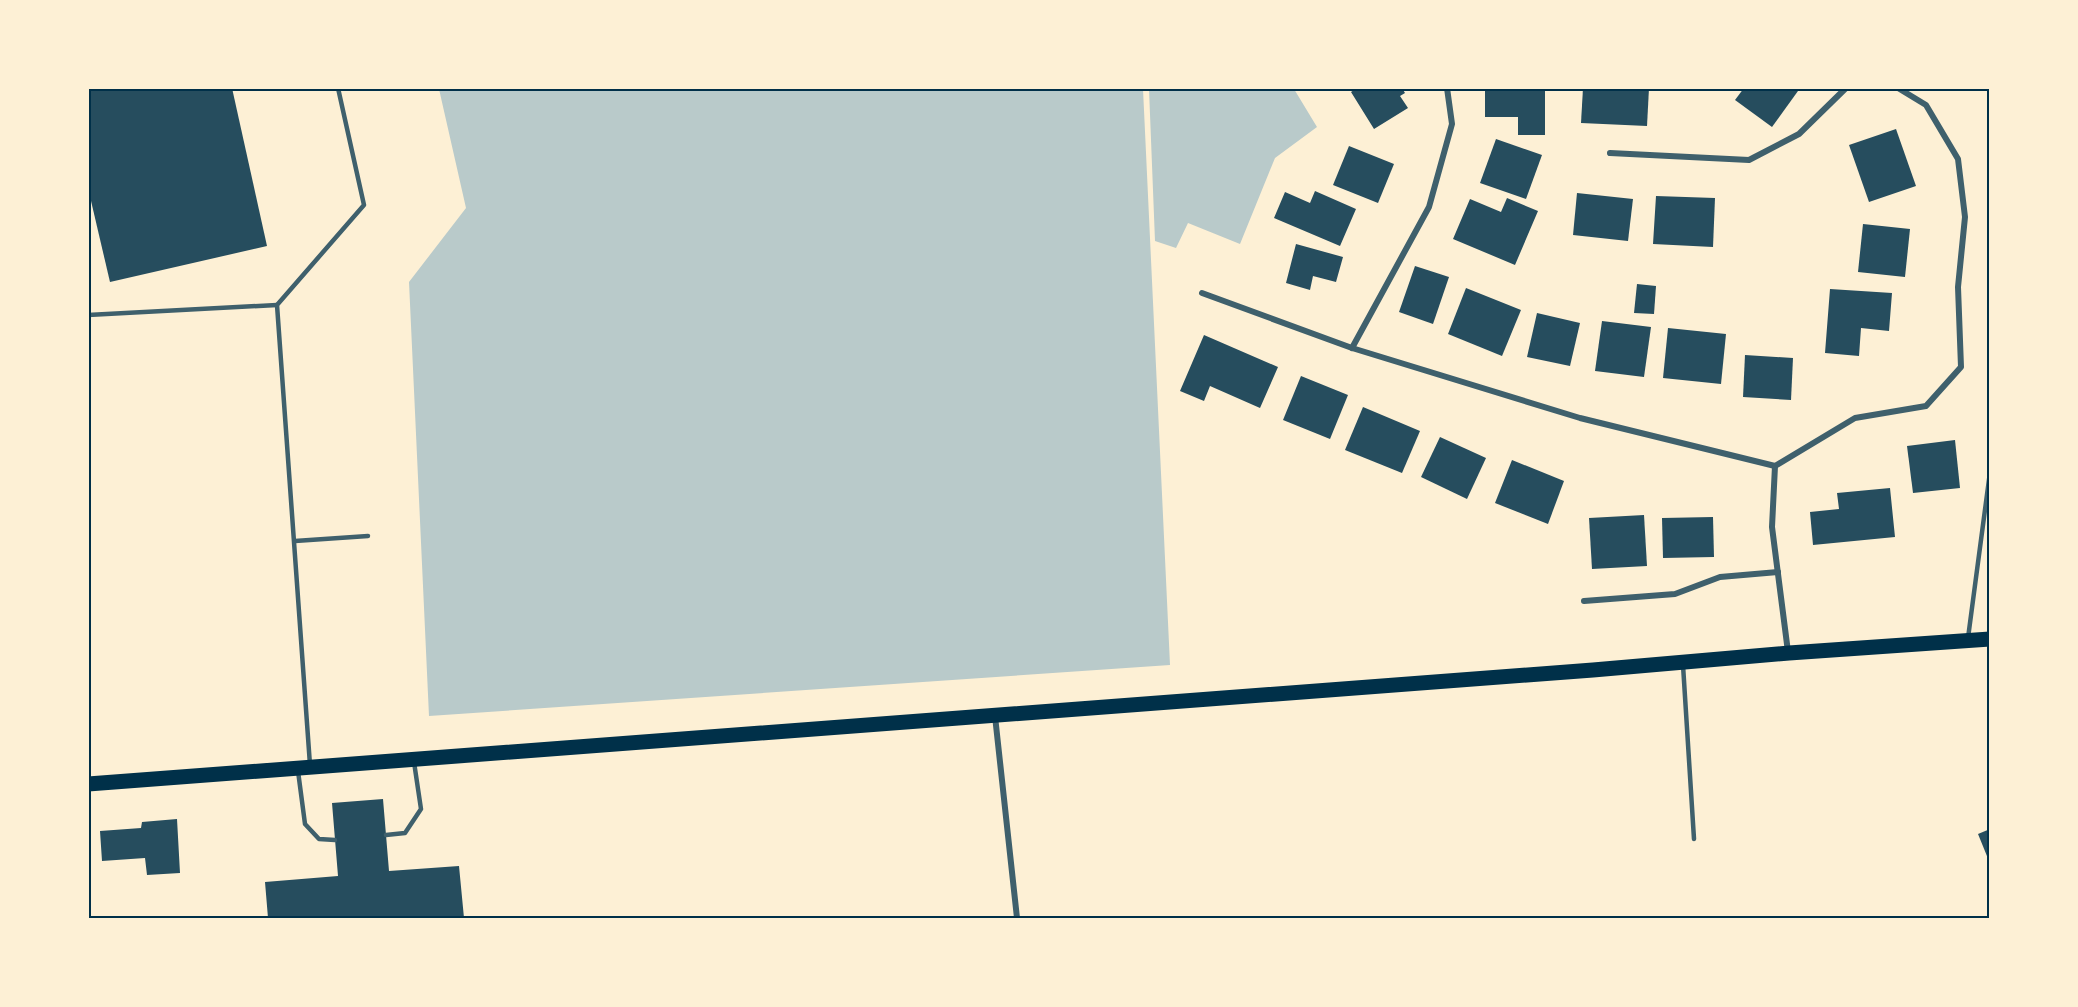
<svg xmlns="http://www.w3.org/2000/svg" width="2078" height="1007" font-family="'Open Sans',sans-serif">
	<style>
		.green { fill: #b9caca }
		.building { fill: #264d5e }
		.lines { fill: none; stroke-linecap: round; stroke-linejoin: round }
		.service { stroke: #3f606c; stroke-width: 4.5 }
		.minor { stroke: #3f606c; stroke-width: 6 }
		.primary { stroke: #003049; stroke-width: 15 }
		.neatline { fill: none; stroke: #003049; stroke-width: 2 }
	</style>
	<rect width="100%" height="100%" fill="#fdf0d5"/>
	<!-- green -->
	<g class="green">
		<path d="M439,89H1143L1170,665L429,716L409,282L466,208Z"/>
		<path d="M1149,89H1294L1317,127L1275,158L1240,244L1188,223L1176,248L1155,241Z"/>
	</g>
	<!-- building -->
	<g class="building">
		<path d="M88,88H232L267,246L110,282L88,188Z"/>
		<path d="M1357,88H1402L1405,93L1400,96L1408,108L1374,129L1351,92Z"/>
		<path d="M1485,88H1545V135H1518V117H1485Z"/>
		<path d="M1583,88H1649L1647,126L1581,123Z"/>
		<path d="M1744,88H1795L1798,91L1772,127L1735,100Z"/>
		<path d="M1896,129L1916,186L1869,202L1849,145Z"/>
		<path d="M1496,139L1542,155L1526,199L1480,183Z"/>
		<path d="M1349,146L1394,164L1378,203L1333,185Z"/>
		<path d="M1315,191L1356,209L1340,246L1274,218L1285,192L1310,203Z"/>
		<path d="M1577,193L1633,199L1628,241L1573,235Z"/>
		<path d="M1656,196L1715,198L1713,247L1653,244Z"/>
		<path d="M1507,198L1538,211L1515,265L1453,239L1470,199L1501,212Z"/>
		<path d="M1863,224L1910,229L1905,277L1858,272Z"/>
		<path d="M1296,244L1343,257L1336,282L1313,276L1310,290L1286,283Z"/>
		<path d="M1415,266L1449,277L1433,324L1399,312Z"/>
		<path d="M1637,284L1656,286L1654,314L1634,313Z"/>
		<path d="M1466,288L1521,310L1502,356L1448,334Z"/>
		<path d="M1830,289L1892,293L1889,331L1861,328L1859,356L1825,353Z"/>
		<path d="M1537,313L1580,323L1570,366L1527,357Z"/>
		<path d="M1602,321L1651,327L1644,377L1595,371Z"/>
		<path d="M1668,328L1726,334L1721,384L1663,378Z"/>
		<path d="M1204,335L1278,367L1260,408L1210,386L1204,401L1180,391Z"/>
		<path d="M1745,355L1793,358L1791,400L1743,397Z"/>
		<path d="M1301,376L1348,395L1330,439L1283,420Z"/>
		<path d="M1363,407L1420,431L1402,473L1345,450Z"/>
		<path d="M1440,437L1486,458L1467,499L1421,477Z"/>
		<path d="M1955,440L1960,488L1913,493L1907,446Z"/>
		<path d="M1512,460L1564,481L1548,524L1495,503Z"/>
		<path d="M1890,488L1895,537L1813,545L1810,512L1839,509L1837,493Z"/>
		<path d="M1644,515L1647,566L1592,569L1589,518Z"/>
		<path d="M1713,517L1714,557L1663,558L1662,518Z"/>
		<path d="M383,799L389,871L459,866L464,918H268L265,882L338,876L332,803Z"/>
		<path d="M177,819L180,873L147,875L145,858L102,861L100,831L141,828L142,822Z"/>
		<path d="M1990,829V861H1989L1978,834Z"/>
	</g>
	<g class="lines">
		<!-- service -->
		<g class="service">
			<path d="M88,315L277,305"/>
			<path d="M295,541L368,536"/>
			<path d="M1968,638L1990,472"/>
			<path d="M1683,665L1694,839"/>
			<path d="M310,765L277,305L364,205L338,88"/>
			<path d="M298,771L305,824L319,839L335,840"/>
			<path d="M386,835L405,833L421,809L414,762"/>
		</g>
		<!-- minor -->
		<g class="minor">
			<path d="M1610,153L1749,160L1799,134L1846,88"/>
			<path d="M1202,293L1352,348L1580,418L1775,466"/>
			<path d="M1352,348L1429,207L1452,124L1447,88"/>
			<path d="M1584,601L1675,594L1720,577L1778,572"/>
			<path d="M1788,652L1772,527L1775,466L1855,418L1926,406L1961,367L1958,287L1965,217L1958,159L1926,105L1898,88"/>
			<path d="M995,716L1017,918"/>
		</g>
		<!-- primary -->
		<path class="primary" d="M88,784L1593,670L1789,653L1990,639"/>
	</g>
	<!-- border -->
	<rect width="2078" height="1007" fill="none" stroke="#fdf0d5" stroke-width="180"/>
	<rect x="90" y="90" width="1898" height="827" class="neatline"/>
</svg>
